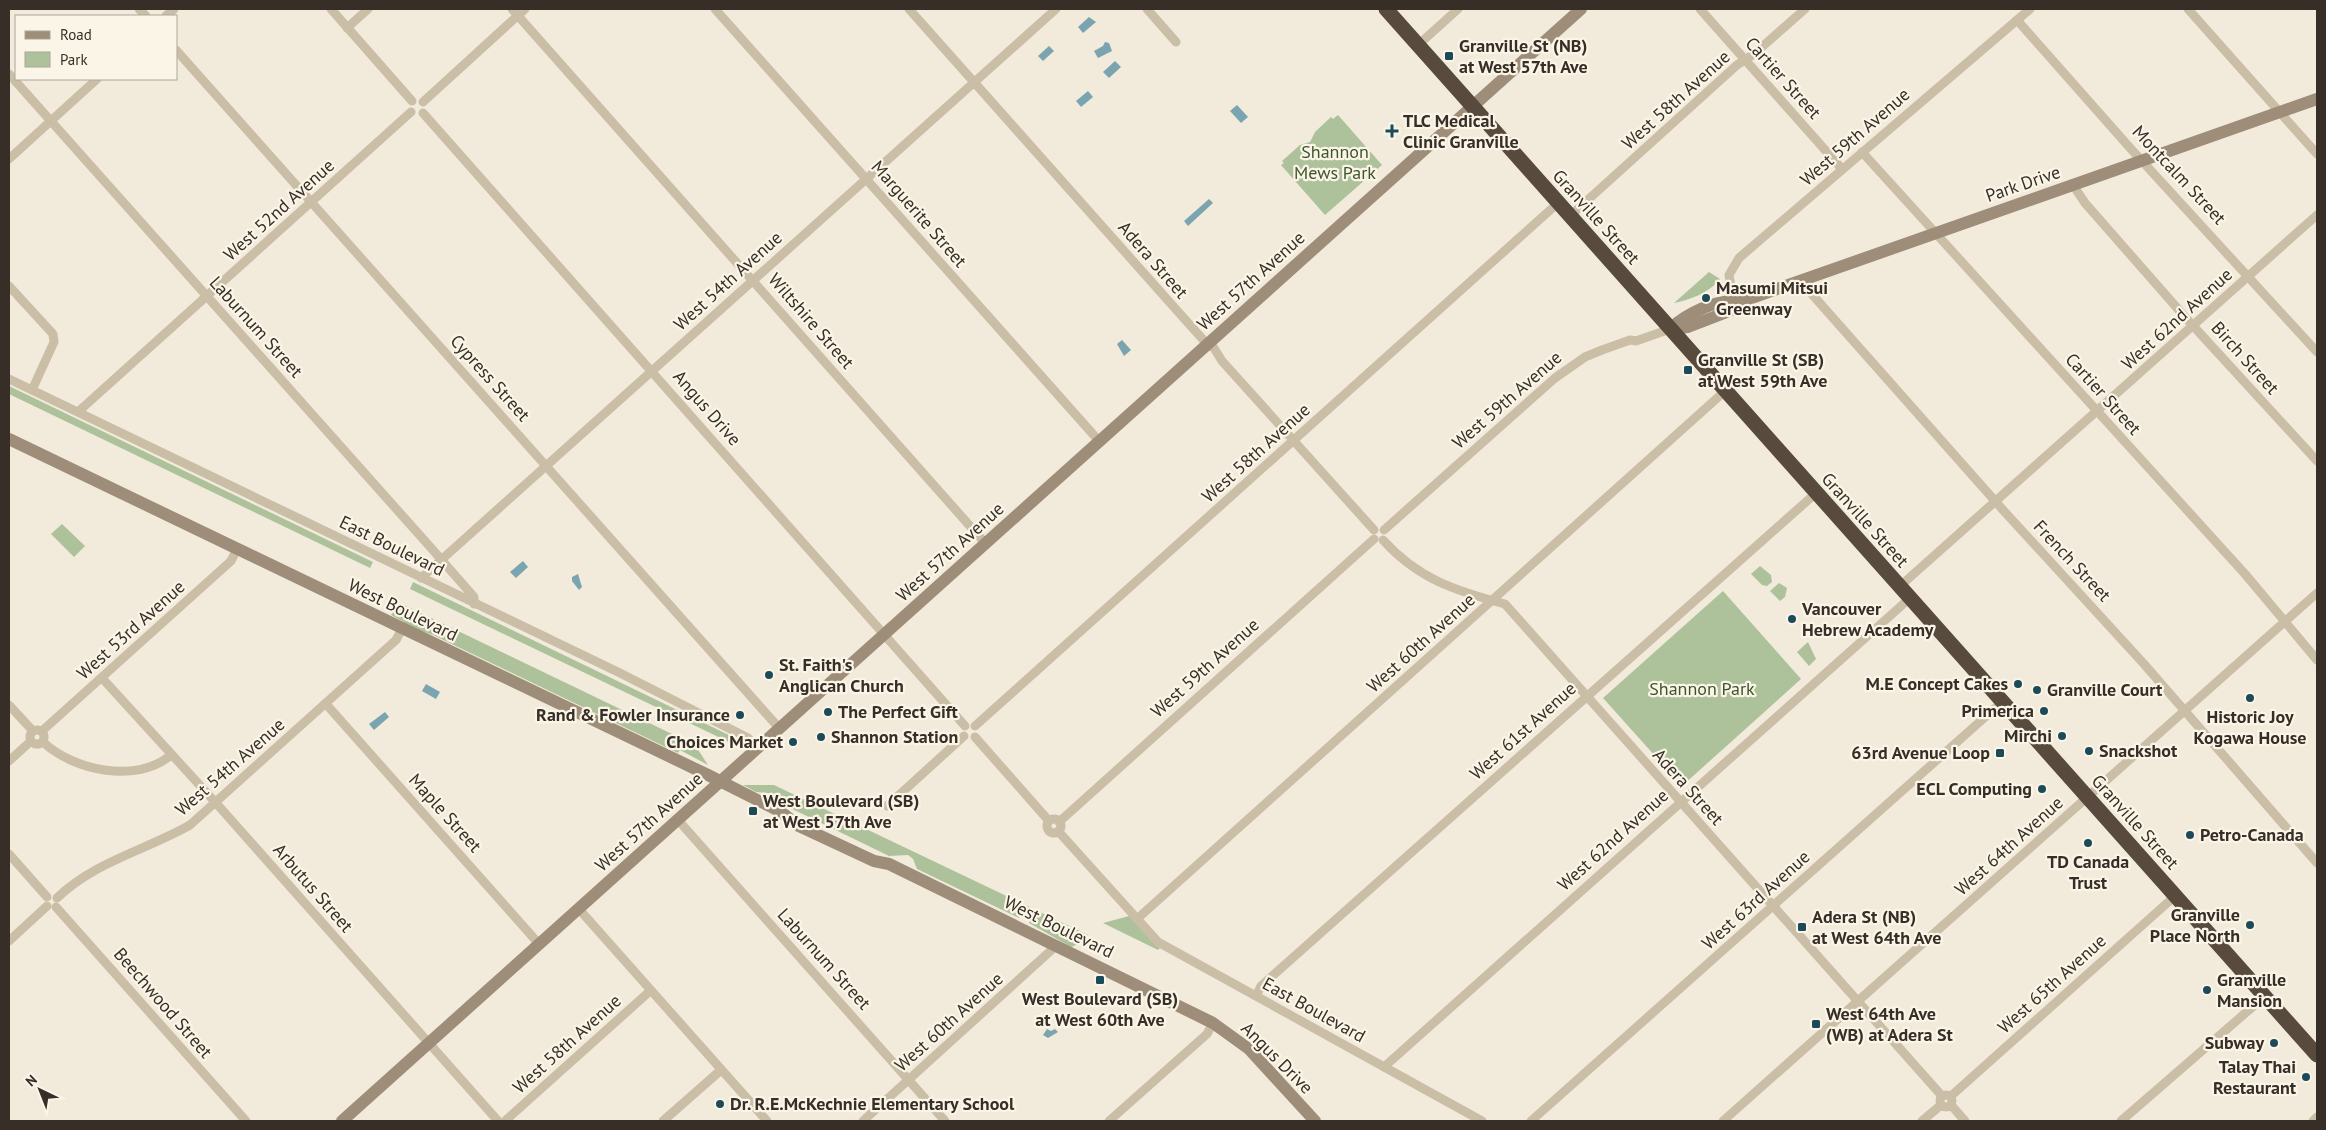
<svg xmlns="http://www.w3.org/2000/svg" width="2326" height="1130" font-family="'PT Sans',sans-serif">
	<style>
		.green { fill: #adc29b }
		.water { fill: #79a4b0 }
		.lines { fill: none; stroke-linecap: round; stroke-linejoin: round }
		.street { stroke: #cbbea7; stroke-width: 9 }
		.secondary { stroke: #9e8d78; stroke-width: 12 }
		.highway { stroke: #584b3e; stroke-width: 15 }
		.poi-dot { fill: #1c4a59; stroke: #faf5e7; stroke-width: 2 }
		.labels { text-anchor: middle; stroke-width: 4.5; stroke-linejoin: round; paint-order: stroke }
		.poi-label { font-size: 18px; font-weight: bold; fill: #372f27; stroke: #faf5e7; text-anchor: start }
		.street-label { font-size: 18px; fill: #372f27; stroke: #faf5e7 }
		.park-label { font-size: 18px; fill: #3e552b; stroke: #faf5e7 }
	</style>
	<rect width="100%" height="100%" fill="#f2ebdb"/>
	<!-- green -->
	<g class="green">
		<path d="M1338,115L1382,165L1325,215L1281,165L1284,163L1282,161L1300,145L1310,142L1315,132L1331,117L1333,119Z"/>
		<path d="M1709,272L1720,279C1709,293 1689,300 1674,303Z"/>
		<path d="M9,386L373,562L370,568L9,394Z"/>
		<path d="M62,524L85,546L74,557L51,534Z"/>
		<path d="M1760,566L1771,575L1772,582L1767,586L1762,585L1751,574Z"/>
		<path d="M413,582L735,738L733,744L410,589Z"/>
		<path d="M1779,583L1787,588L1785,597L1780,601L1770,591Z"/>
		<path d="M1723,591L1801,679L1682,786L1603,698Z"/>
		<path d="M400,603L695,745L708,765L680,750L678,753L433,635L406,626L404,622L391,615Z"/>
		<path d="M1808,642L1816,659L1809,666L1797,652Z"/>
		<path d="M743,785H774L1088,935L1081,943L1071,947L1029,923L1031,919L1021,914L1019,918L917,869L913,859L908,855L889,856L776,801L768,793L756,792Z"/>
		<path d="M1129,916L1160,948L1158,950L1103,923Z"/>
	</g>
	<!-- water -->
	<g class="water">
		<path d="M1089,17L1096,22L1083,33L1078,27Z"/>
		<path d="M1105,42L1109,43L1112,51L1098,58L1094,51L1103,46Z"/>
		<path d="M1049,46L1054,51L1043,61L1038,56Z"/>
		<path d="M1115,61L1121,67L1109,78L1103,72Z"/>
		<path d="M1088,91L1093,97L1081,107L1076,101Z"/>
		<path d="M1237,105L1248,117L1241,123L1230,111Z"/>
		<path d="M1209,199L1213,203L1188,226L1184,221Z"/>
		<path d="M1122,340L1131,350L1124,356L1117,344Z"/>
		<path d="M523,561L528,567L516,578L510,572Z"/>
		<path d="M578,574L582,587L579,590L572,581V577Z"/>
		<path d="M426,684L440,692L436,699L422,691Z"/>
		<path d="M385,712L389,717L374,730L369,724Z"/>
		<path d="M1047,1029L1051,1031L1055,1029L1058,1032L1048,1038L1043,1035Z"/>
	</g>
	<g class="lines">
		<!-- street -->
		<g class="street">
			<path d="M139,9L146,16"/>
			<path d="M331,9L412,101"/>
			<path d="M512,9L985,543"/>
			<path d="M715,9L1099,441"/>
			<path d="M909,9L1181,315L1207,344L1214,348L1222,361L1374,530"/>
			<path d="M1147,9L1176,42"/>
			<path d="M1700,9L1842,169"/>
			<path d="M2188,9L2317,154"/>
			<path d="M166,16L174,9"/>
			<path d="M2017,20L2131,149L2317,352"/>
			<path d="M347,28L368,9"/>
			<path d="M1418,45L1458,9"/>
			<path d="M176,50L779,728"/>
			<path d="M9,74L432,549L474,597V604"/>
			<path d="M423,102L525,9"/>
			<path d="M423,113L965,726"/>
			<path d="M1862,152L2245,574L2317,660"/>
			<path d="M9,159L97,79"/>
			<path d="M2073,185L2085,203L2185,317L2317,461"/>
			<path d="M1570,216L1737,65L1754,54L1805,9"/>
			<path d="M1804,280L1810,292L2003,510L2144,664L2317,863"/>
			<path d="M9,286L53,334L54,342L32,390"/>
			<path d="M1740,302L1732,292L1729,275L1739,258L2030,9"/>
			<path d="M9,379L620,673L748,738L757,748"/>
			<path d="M79,411L411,112"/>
			<path d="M1384,530L1555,378L1585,357L1602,350L1630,340L1636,341L1670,329"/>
			<path d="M1383,540C1418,579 1456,591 1505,604L1942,1096"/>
			<path d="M421,578L1056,9"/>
			<path d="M1899,587L2317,215"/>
			<path d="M102,678L216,803L498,1121"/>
			<path d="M326,704L539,944"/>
			<path d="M9,705L33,731"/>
			<path d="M975,726L1558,203"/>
			<circle cx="37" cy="737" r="7"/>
			<path d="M42,731L231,561L237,549"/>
			<path d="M975,737L1049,821"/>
			<path d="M43,742C74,771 137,784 171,755"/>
			<path d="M9,761L31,741"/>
			<path d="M887,806L964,736"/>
			<circle cx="1054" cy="826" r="7"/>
			<path d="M678,820L945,1121"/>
			<path d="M1059,822L1374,539"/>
			<path d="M1058,831L1158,942L1482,1121"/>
			<path d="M9,854L47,897"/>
			<path d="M57,898C94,862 146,850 190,825L396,640L402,629"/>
			<path d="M56,907L246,1121"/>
			<path d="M578,908L767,1121"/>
			<path d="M1137,919L1725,391"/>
			<path d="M9,941L47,906"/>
			<path d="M1256,996L1261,986L1816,493"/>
			<path d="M1384,1067L1910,598"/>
			<circle cx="1946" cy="1101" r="6"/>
			<path d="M1951,1096L2175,896"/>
			<path d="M1951,1105L1965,1121"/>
			<path d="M505,1121L650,991"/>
			<path d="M663,1121L721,1070"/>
			<path d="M863,1121L1057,945"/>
			<path d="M1109,1121L1207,1034L1213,1023"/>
			<path d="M1531,1121L2002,702"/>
			<path d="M1723,1121L2317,593"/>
			<path d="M1922,1121L1941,1105"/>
			<path d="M2121,1121L2265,996"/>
			<path d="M2313,1121L2317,1117"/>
		</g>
		<!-- secondary -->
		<g class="secondary">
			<path d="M1670,329L1688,327L1732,310L1743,301L2317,99"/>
			<path d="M1670,329C1686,314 1717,298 1740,302"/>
			<path d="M9,439L708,775L781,812L799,826L874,861L889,864L1213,1023L1249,1049L1315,1121"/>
			<path d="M342,1121L1581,9"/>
		</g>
		<!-- highway -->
		<path class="highway" d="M1386,9L2317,1055"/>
	</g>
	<!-- markers -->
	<g class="poi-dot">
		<rect x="1444" y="51" width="10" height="10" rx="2.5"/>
		<path d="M1389.5 123.5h5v5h5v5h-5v5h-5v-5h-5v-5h5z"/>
		<circle cx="1706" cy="298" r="5"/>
		<rect x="1683" y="365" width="10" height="10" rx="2.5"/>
		<circle cx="1792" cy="619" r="5"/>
		<circle cx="769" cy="675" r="5"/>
		<circle cx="2018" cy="684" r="5"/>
		<circle cx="2037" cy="690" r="5"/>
		<circle cx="2250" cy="698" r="5"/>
		<circle cx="2044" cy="711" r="5"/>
		<circle cx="828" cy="712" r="5"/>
		<circle cx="740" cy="715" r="5"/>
		<circle cx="2062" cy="736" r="5"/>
		<circle cx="821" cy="737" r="5"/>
		<circle cx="793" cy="742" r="5"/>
		<circle cx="2089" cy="751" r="5"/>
		<rect x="1995" y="748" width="10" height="10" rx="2.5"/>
		<circle cx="2042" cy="789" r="5"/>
		<rect x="748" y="806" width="10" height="10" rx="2.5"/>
		<circle cx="2190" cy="835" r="5"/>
		<circle cx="2088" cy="843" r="5"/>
		<circle cx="2250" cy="925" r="5"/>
		<rect x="1797" y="922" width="10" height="10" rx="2.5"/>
		<rect x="1095" y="975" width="10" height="10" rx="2.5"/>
		<circle cx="2207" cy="990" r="5"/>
		<rect x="1811" y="1019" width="10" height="10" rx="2.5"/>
		<circle cx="2274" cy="1043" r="5"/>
		<circle cx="2306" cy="1077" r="5"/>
		<circle cx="720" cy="1104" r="5"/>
	</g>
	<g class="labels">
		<!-- poi labels -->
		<g class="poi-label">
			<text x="1459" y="52">Granville St (NB)<tspan x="1459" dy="21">at West 57th Ave</tspan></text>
			<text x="1403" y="127">TLC Medical<tspan x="1403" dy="21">Clinic Granville</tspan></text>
			<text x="1716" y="294">Masumi Mitsui<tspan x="1716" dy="21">Greenway</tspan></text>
			<text x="1698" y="366">Granville St (SB)<tspan x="1698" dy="21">at West 59th Ave</tspan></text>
			<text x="1802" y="615">Vancouver<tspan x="1802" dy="21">Hebrew Academy</tspan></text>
			<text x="779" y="671">St. Faith's<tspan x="779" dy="21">Anglican Church</tspan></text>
			<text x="2008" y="690" text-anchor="end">M.E Concept Cakes</text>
			<text x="2047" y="696">Granville Court</text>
			<text x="2034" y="717" text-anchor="end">Primerica</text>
			<text x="838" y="718">The Perfect Gift</text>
			<text x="730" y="721" text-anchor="end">Rand &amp; Fowler Insurance</text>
			<text x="2250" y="723" text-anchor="middle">Historic Joy<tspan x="2250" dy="21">Kogawa House</tspan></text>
			<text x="2052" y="742" text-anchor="end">Mirchi</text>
			<text x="831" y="743">Shannon Station</text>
			<text x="783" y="748" text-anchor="end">Choices Market</text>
			<text x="2099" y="757">Snackshot</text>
			<text x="1990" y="759" text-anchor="end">63rd Avenue Loop</text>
			<text x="2032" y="795" text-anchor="end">ECL Computing</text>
			<text x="763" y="807">West Boulevard (SB)<tspan x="763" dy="21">at West 57th Ave</tspan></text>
			<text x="2200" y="841">Petro-Canada</text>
			<text x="2088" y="868" text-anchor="middle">TD Canada<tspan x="2088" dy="21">Trust</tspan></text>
			<text x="2240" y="921" text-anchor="end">Granville<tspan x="2240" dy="21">Place North</tspan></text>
			<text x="1812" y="923">Adera St (NB)<tspan x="1812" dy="21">at West 64th Ave</tspan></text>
			<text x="2217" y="986">Granville<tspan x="2217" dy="21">Mansion</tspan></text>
			<text x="1100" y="1005" text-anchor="middle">West Boulevard (SB)<tspan x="1100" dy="21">at West 60th Ave</tspan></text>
			<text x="1826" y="1020">West 64th Ave<tspan x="1826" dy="21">(WB) at Adera St</tspan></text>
			<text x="2264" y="1049" text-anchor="end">Subway</text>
			<text x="2296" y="1073" text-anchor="end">Talay Thai<tspan x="2296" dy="21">Restaurant</tspan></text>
			<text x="730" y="1110">Dr. R.E.McKechnie Elementary School</text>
		</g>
		<!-- street labels -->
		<g class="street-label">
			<text transform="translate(1783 78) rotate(48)" y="6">Cartier Street</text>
			<text transform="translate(1676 100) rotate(-42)" y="6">West 58th Avenue</text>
			<text transform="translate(1855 137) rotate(-41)" y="6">West 59th Avenue</text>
			<text transform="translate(2179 175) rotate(47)" y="6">Montcalm Street</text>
			<text transform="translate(2023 184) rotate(-19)" y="6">Park Drive</text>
			<text transform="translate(279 210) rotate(-42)" y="6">West 52nd Avenue</text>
			<text transform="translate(919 214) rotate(49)" y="6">Marguerite Street</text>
			<text transform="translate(1596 217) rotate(48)" y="6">Granville Street</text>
			<text transform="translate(1153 260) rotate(49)" y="6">Adera Street</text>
			<text transform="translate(728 281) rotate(-42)" y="6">West 54th Avenue</text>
			<text transform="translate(1251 281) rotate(-42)" y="6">West 57th Avenue</text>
			<text transform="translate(2177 319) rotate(-42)" y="6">West 62nd Avenue</text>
			<text transform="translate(811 321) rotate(49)" y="6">Wiltshire Street</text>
			<text transform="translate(256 327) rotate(48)" y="6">Laburnum Street</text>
			<text transform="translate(2245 358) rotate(48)" y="6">Birch Street</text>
			<text transform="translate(490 378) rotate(48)" y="6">Cypress Street</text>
			<text transform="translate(2103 394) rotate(48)" y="6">Cartier Street</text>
			<text transform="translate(1507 400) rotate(-41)" y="6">West 59th Avenue</text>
			<text transform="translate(707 408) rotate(49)" y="6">Angus Drive</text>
			<text transform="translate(1256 453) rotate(-42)" y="6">West 58th Avenue</text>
			<text transform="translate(1865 520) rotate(48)" y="6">Granville Street</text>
			<text transform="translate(392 546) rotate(26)" y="6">East Boulevard</text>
			<text transform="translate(950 552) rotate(-42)" y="6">West 57th Avenue</text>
			<text transform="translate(2072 561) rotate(47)" y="6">French Street</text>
			<text transform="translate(403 610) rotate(26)" y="6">West Boulevard</text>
			<text transform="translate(131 630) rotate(-42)" y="6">West 53rd Avenue</text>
			<text transform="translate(1421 643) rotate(-42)" y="6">West 60th Avenue</text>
			<text transform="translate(1205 668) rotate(-42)" y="6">West 59th Avenue</text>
			<text transform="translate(1523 731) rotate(-42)" y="6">West 61st Avenue</text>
			<text transform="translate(230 767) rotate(-41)" y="6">West 54th Avenue</text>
			<text transform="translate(1688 787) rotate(48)" y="6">Adera Street</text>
			<text transform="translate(445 813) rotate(48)" y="6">Maple Street</text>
			<text transform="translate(649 822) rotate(-42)" y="6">West 57th Avenue</text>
			<text transform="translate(2135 822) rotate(48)" y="6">Granville Street</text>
			<text transform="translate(1613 840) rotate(-42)" y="6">West 62nd Avenue</text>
			<text transform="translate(2009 846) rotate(-42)" y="6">West 64th Avenue</text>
			<text transform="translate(313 888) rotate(49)" y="6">Arbutus Street</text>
			<text transform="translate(1756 900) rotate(-42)" y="6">West 63rd Avenue</text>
			<text transform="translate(1059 927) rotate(26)" y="6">West Boulevard</text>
			<text transform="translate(824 959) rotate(48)" y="6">Laburnum Street</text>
			<text transform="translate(2052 984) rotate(-42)" y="6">West 65th Avenue</text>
			<text transform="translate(163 1003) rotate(49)" y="6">Beechwood Street</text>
			<text transform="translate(1314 1010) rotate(29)" y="6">East Boulevard</text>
			<text transform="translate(949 1022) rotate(-42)" y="6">West 60th Avenue</text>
			<text transform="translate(567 1044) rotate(-42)" y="6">West 58th Avenue</text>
			<text transform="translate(1277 1058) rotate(45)" y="6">Angus Drive</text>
		</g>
		<!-- park labels -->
		<g class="park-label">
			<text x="1335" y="158">Shannon<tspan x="1335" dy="21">Mews Park</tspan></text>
			<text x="1702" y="695">Shannon Park</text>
		</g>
	</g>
	<!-- border -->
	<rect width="2326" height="1130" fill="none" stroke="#372f27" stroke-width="20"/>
	<!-- legend -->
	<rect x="15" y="15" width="162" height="65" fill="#faf5e7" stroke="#aca69a"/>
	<rect x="25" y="31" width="25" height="8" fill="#9e8d78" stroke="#aca69a"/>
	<text x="60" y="40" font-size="15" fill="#372f27">Road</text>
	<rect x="25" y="52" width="25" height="15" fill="#adc29b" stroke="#aca69a"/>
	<text x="60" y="65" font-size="15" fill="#372f27">Park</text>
	<!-- north arrow -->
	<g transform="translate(40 1090) rotate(317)" stroke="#faf5e7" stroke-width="4" paint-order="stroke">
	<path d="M0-4L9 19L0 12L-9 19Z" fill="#372f27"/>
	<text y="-8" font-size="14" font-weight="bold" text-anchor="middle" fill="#372f27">N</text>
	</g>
</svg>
